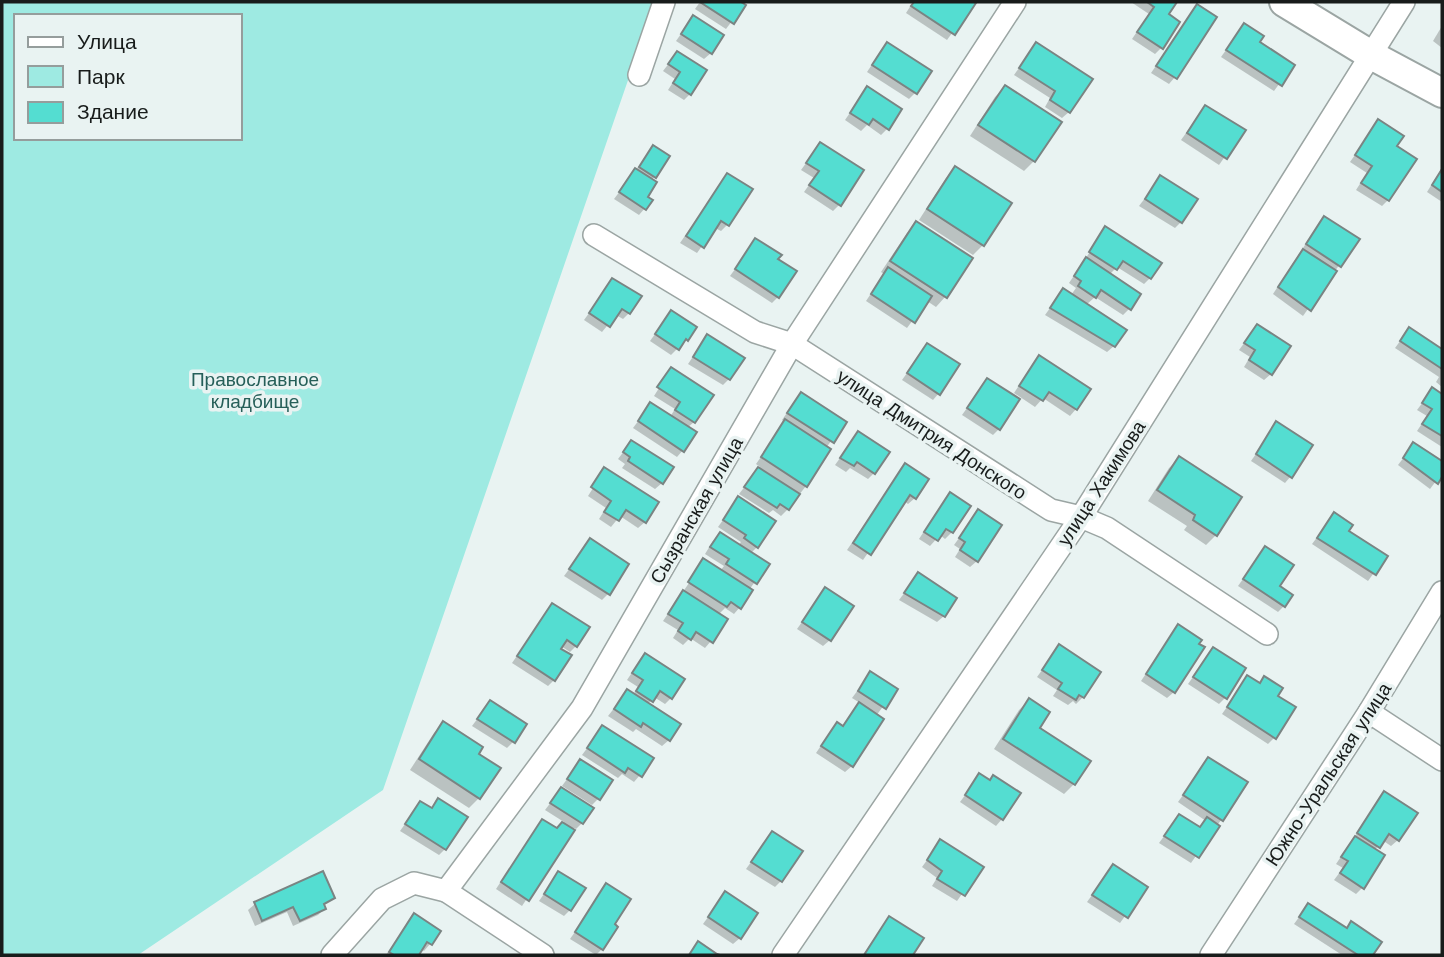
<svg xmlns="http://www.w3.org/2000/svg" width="1444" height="957" font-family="'Work Sans',sans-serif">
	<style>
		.green { fill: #9eeae2; fill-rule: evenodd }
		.shadow { fill: #0003 }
		.building { fill: #54ddd1; stroke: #7a8483; stroke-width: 2 }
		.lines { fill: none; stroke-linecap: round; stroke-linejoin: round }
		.street-casing { stroke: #9ba5a3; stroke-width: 24 }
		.secondary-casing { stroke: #9ba5a3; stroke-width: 32 }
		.street { stroke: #fff; stroke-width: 21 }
		.secondary { stroke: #fff; stroke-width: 28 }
		.labels { text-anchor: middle; stroke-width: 7; stroke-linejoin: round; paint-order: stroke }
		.park-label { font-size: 19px; fill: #265f59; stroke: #e9f3f2 }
		.street-label { font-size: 19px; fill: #181c1b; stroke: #e9f3f2 }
	</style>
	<rect width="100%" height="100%" fill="#e9f3f2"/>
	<!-- green -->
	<path class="green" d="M2,2H655L383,790L138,955H2ZM16,16H240V138H16Z"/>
	<!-- shadow -->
	<g class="shadow">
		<path d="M700,2H738L744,5L726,29L695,9Z"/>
		<path d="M913,2H971L974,3L947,40L906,13Z"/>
		<path d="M1131,2H1175L1166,14L1161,48L1155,54L1132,39L1149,14Z"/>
		<path d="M1197,6L1175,77L1169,84L1151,73Z"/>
		<path d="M693,17L711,53L704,59L676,41Z"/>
		<path d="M1244,25L1258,43L1293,65L1274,91L1221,57Z"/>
		<path d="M1442,26V48L1433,41Z"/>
		<path d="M1036,44L1069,112L1062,118L1045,107L1050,98L1014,75Z"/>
		<path d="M881,51L915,93L909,99L867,72Z"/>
		<path d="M677,53L690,94L684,100L668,90L675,79L663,71Z"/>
		<path d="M1005,87L1034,161L1024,171L970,136L995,97Z"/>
		<path d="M867,88L888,128L881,135L867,125L861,131L845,120Z"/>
		<path d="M1205,107L1243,131L1219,165L1181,140Z"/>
		<path d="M1378,122L1395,146L1388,200L1382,206L1356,190L1367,173L1350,162Z"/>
		<path d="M820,144L839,205L833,211L804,192L814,178L801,170Z"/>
		<path d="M651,150L654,177L651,180L645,197V208L639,215L614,199Z"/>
		<path d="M955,168L983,245L973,255L919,220L946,178Z"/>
		<path d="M1442,168V202L1427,192Z"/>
		<path d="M727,175L750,190L727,225L721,231L715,228L697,253L680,243Z"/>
		<path d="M1161,177L1181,222L1175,228L1139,206Z"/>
		<path d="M917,223L971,258L945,297L936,307L927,301L907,328L866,301L884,274L881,272L907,233Z"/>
		<path d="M1318,225L1357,240L1303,316L1273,294Z"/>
		<path d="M1106,228L1150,278L1144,284L1117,267L1109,275L1129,309L1123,315L1095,297L1086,305L1114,346L1107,352L1045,315L1063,290L1071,295L1076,288L1069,283Z"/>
		<path d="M756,240L776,260L778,297L772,303L730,276Z"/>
		<path d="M613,280L629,313L623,319L616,315L602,332L584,320Z"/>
		<path d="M671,312L687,339L671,355L650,341Z"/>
		<path d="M1257,326L1271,374L1264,380L1244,367L1250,357L1239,350Z"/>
		<path d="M1409,329L1442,351V387L1436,382L1439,377L1395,348Z"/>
		<path d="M707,336L729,379L723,385L688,364Z"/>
		<path d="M927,345L939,393L933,400L902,380Z"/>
		<path d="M1033,364L1076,409L1070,416L1043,398L1035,407L1014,393Z"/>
		<path d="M671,369L694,422L687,428L683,450L677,457L633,428L651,404L670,417L675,409L654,396Z"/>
		<path d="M987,380L999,429L993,435L962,415Z"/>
		<path d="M1432,390L1442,396V447L1417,431L1427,416L1417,410Z"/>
		<path d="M801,394L845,422L826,448L806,486L788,509L781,516L773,510L769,513L739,494L760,467L756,464L785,422L782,420L795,401Z"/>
		<path d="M1277,424L1291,476L1285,483L1251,461Z"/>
		<path d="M858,433L874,473L868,479L850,468L846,472L835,465Z"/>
		<path d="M631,442L662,483L655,489L622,468L625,464L618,459Z"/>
		<path d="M1414,444L1442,463V473L1430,489L1398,465Z"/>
		<path d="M1179,458L1216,535L1206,545L1184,530L1187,526L1148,501L1169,468Z"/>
		<path d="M905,465L915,498L908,504L904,501L863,560L847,550Z"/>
		<path d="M602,474L645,522L638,528L620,516L611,527L599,519L606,508L588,496Z"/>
		<path d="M738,499L757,547L750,554L767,565L749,590L740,607L734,614L725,608L718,615L711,641L705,648L690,638L683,645L673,638L678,630L663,621L704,561L720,571L724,566L705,554L713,541L720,534L738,546L741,542L718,527Z"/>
		<path d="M944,501L952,532L945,539L940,535L930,546L919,539Z"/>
		<path d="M978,512L977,561L970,567L955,557L960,549L954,545Z"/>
		<path d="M1334,515L1347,531L1386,556L1368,581L1312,544Z"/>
		<path d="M590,541L608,594L602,600L564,576Z"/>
		<path d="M1265,548L1284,606L1278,612L1238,586Z"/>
		<path d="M918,575L944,616L937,622L899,600Z"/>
		<path d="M825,590L830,640L823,646L797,629Z"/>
		<path d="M552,605L576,646L570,652L561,646L554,680L548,686L512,663Z"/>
		<path d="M1178,626L1174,692L1167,698L1141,681Z"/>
		<path d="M1059,647L1083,697L1076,704L1073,701L1068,705L1053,696L1057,690L1037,677Z"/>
		<path d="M1213,649L1225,698L1219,704L1188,684Z"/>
		<path d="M639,662L671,698L665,704L654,697L647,705L669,740L662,746L636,729L633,732L608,716L627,692L633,695L638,687L627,680Z"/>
		<path d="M870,674L895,690L876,716L852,766L845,772L816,753L831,731L837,724L842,727L860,703L852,698Z"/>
		<path d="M1248,677L1258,684L1264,678L1275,696L1274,738L1268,744L1222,714Z"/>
		<path d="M1029,700L1037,729L1089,762L1074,784L1064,794L994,749L1019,710Z"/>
		<path d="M490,702L513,742L507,748L472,726Z"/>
		<path d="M443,724L477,754L479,798L469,808L410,770L434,733Z"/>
		<path d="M603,727L640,775L634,782L622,774L618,778L582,755Z"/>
		<path d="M1209,759L1221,820L1191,863L1159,843L1179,816L1199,829L1206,821L1178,802Z"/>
		<path d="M580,761L599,798L592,805L562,786Z"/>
		<path d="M980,775L1002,819L996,826L960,802Z"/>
		<path d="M561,789L582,823L576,829L574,828L522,906L496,889L536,828L543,821L556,830L564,822L545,810Z"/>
		<path d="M1384,793L1398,840L1391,846L1382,840L1375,850L1362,888L1356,894L1334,880L1343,868L1336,864Z"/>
		<path d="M438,800L445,849L439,855L400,831L420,803L430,810Z"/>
		<path d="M772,833L781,881L775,887L746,869Z"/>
		<path d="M941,841L981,867L957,901L932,886L937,878L922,867Z"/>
		<path d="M1113,866L1146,887L1120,923L1087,902Z"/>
		<path d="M322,874L333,898L323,906L324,909L318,915L293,926L287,912L255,926L248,910L255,904Z"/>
		<path d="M558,874L570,910L564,916L539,901Z"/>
		<path d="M607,886L612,925L602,949L596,955L570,939Z"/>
		<path d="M725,894L740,938L733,944L703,924Z"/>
		<path d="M1308,905L1345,929L1351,923L1380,942L1371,955H1342L1294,924Z"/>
		<path d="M414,915L439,931L430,944L424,951L421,949L416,955H386Z"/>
		<path d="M889,918L921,939L911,955H863Z"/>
	</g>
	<!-- building -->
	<g class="building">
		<path d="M700,2H741L746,5L734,24Z"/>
		<path d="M914,2H974L976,3L955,35L911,6Z"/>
		<path d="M1147,2H1177L1169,14L1180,22L1163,49L1137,32L1154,7Z"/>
		<path d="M1197,4L1217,17L1177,79L1156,66Z"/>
		<path d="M693,15L724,35L712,54L681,34Z"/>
		<path d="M1244,23L1264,36L1260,42L1295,65L1282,86L1226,50Z"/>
		<path d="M887,42L932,71L917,94L872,65Z"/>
		<path d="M1036,42L1093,79L1070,113L1050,100L1055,91L1019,68Z"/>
		<path d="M677,51L707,70L691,95L673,83L680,72L668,64Z"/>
		<path d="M1005,85L1062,122L1035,162L978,125Z"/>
		<path d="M867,86L902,109L889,130L873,119L869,125L850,113Z"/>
		<path d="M1205,105L1246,130L1227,159L1187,133Z"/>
		<path d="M1378,119L1404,136L1397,146L1417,159L1389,201L1361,183L1372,166L1355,155Z"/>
		<path d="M820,142L864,170L841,206L809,185L819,171L806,163Z"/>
		<path d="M653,145L670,156L656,178L639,167Z"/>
		<path d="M955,166L1012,203L984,246L927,209Z"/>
		<path d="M635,168L657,182L648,197L653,200L646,210L619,192Z"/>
		<path d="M1442,169V192L1432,185Z"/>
		<path d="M727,173L753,189L729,226L721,221L704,248L686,236Z"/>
		<path d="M1160,175L1198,199L1182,223L1145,199Z"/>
		<path d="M1324,216L1360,239L1341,267L1306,244Z"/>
		<path d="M916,221L973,258L947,298L890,261Z"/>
		<path d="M1105,226L1162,263L1151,279L1123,261L1117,270L1089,252Z"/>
		<path d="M755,238L782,255L778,259L797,271L779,298L735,269Z"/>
		<path d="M1303,249L1337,271L1311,311L1278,287Z"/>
		<path d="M1086,257L1141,294L1131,310L1101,290L1096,298L1078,286L1081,281L1074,276Z"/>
		<path d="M888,267L932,296L915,323L871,294Z"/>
		<path d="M612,278L642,296L630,314L622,309L610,327L589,313Z"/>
		<path d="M1063,288L1127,330L1115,347L1050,308Z"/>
		<path d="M671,310L697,327L688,341L686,339L679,350L655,334Z"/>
		<path d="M1257,324L1291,346L1272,375L1249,360L1255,350L1244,343Z"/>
		<path d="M1409,327L1442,349V369L1400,341Z"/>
		<path d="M707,334L745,358L730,380L693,357Z"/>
		<path d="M927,343L960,364L940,395L907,373Z"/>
		<path d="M1039,355L1091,389L1077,410L1049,392L1043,401L1019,386Z"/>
		<path d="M671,367L714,395L695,423L675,410L680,402L657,387Z"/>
		<path d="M987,378L1020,399L1000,430L967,408Z"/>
		<path d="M1432,387L1442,394V436L1422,424L1432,409L1422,403Z"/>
		<path d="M801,392L847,422L834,443L787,413Z"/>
		<path d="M650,402L697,432L684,452L638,421Z"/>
		<path d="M785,419L831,449L807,487L761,457Z"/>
		<path d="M1276,421L1313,445L1292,478L1256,454Z"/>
		<path d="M858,431L890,452L875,474L857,462L854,466L840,458Z"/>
		<path d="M631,440L674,467L663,484L628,461L630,457L623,452Z"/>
		<path d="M1413,442L1442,461V477L1438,484L1403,458Z"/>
		<path d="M1179,456L1242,497L1217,536L1193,520L1195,515L1157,490Z"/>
		<path d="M905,463L929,479L916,499L910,495L871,555L853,543Z"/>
		<path d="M604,467L659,502L646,523L626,510L619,521L604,512L611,501L591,487Z"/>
		<path d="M758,467L800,494L789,510L780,504L777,508L744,487Z"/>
		<path d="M950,492L971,506L953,533L946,529L938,541L924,532Z"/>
		<path d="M738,496L776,521L758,548L744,538L746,535L723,520Z"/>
		<path d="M978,509L1002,525L978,562L960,550L965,542L959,538Z"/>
		<path d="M1334,512L1353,525L1349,531L1388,556L1376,575L1317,538Z"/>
		<path d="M720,532L770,564L757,584L726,564L729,559L710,547Z"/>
		<path d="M590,538L629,564L610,595L569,569Z"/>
		<path d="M1265,546L1294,565L1280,586L1293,595L1285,607L1243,579Z"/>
		<path d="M703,558L753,590L741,609L731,602L727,607L688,582Z"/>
		<path d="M918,572L957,598L945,617L904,593Z"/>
		<path d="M825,587L854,606L831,641L802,622Z"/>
		<path d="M683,590L728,619L713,643L696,632L691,640L678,631L683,623L668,614Z"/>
		<path d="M552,603L590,627L577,647L567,640L561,649L572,655L555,681L517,656Z"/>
		<path d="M1178,624L1202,640L1199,644L1205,647L1175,693L1146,674Z"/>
		<path d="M1059,644L1101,672L1084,698L1079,695L1076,700L1058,689L1062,683L1042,670Z"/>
		<path d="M1213,647L1246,668L1227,699L1193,677Z"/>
		<path d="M645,653L685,679L672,699L660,691L653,702L636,691L643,680L632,673Z"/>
		<path d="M870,671L898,689L886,709L858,691Z"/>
		<path d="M1247,675L1260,683L1264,676L1283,688L1278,696L1296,707L1276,739L1227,707Z"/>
		<path d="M627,689L681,724L670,741L643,723L641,727L614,709Z"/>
		<path d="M1029,698L1050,712L1040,728L1091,761L1075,785L1003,739Z"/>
		<path d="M490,700L527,724L515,743L477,719Z"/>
		<path d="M859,702L884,719L853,767L821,746L837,722L843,726Z"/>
		<path d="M443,721L483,747L479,754L501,768L480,799L419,759Z"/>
		<path d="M602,725L654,758L642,777L628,768L625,773L587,748Z"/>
		<path d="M1208,757L1248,782L1223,821L1183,795Z"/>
		<path d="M580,759L613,780L600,800L567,779Z"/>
		<path d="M979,773L990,780L993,775L1021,793L1003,820L965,795Z"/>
		<path d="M561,787L594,808L583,824L550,803Z"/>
		<path d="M1384,791L1418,813L1399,841L1389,834L1380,848L1357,833Z"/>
		<path d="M438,798L468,817L446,850L405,824L420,801L432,808Z"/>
		<path d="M1179,814L1200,827L1207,817L1220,826L1199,858L1164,836Z"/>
		<path d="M542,819L557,828L562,822L575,830L529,901L501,882Z"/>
		<path d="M772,831L803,851L782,882L751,862Z"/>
		<path d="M1355,836L1385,855L1364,889L1340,873L1348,861L1341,857Z"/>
		<path d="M940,839L984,867L965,896L937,879L942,871L927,860Z"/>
		<path d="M1113,864L1148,887L1128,918L1092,895Z"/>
		<path d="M323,871L335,898L324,904L326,909L300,921L293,907L262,921L254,902Z"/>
		<path d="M558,871L586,888L571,911L544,894Z"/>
		<path d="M606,883L631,899L615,924L618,927L603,950L575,932Z"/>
		<path d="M725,891L758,913L741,939L708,917Z"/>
		<path d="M1308,903L1347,928L1351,921L1382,942L1373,955H1358L1299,917Z"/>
		<path d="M414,913L441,931L432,945L427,942L419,955H394L389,952Z"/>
		<path d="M889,916L924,938L913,955H864Z"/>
		<path d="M698,941L717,954L720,955H689Z"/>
	</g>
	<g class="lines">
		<defs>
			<g id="street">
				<path d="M639,75L664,2"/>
				<path d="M594,235L755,332L792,344L1051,510L1081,517L1107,528L1267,634"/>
				<path d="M1369,712L1442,760"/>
				<path d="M446,891L543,955"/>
				<path d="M332,955L382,899L414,883L446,891L582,708L792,344L1015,2"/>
				<path d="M783,955L1081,517L1404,2"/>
				<path d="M1211,955L1369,712L1442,592"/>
			</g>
			<path id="secondary" d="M1284,2L1371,55L1442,93"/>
		</defs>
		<!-- street casing -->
		<use href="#street" class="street-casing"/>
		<!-- secondary casing -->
		<use href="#secondary" class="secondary-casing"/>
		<!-- street -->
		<use href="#street" class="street"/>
		<!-- secondary -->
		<use href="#secondary" class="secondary"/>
	</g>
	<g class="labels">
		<!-- park labels -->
		<g class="park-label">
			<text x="255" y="386">Православное<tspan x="255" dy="22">кладбище</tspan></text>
		</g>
		<!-- street labels -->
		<g class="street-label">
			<text transform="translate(932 434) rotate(33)" y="7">улица Дмитрия Донского</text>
			<text transform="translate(1101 483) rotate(-57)" y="7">улица Хакимова</text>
			<text transform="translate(696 510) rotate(-60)" y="7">Сызранская улица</text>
			<text transform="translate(1328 774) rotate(-57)" y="7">Южно-Уральская улица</text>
		</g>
	</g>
	<!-- border -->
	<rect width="1444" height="957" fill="none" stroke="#181c1b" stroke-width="7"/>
	<!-- legend -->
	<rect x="14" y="14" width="228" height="126" fill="#e9f3f2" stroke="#959d9c" stroke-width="2"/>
	<rect x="28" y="37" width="35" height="10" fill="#ffffff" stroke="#959d9c" stroke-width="2"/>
	<text x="77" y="49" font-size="21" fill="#181c1b">Улица</text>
	<rect x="28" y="66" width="35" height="21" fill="#9eeae2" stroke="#959d9c" stroke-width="2"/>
	<text x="77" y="84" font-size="21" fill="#181c1b">Парк</text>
	<rect x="28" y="102" width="35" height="21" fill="#54ddd1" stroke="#959d9c" stroke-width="2"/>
	<text x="77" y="119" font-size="21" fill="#181c1b">Здание</text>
</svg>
